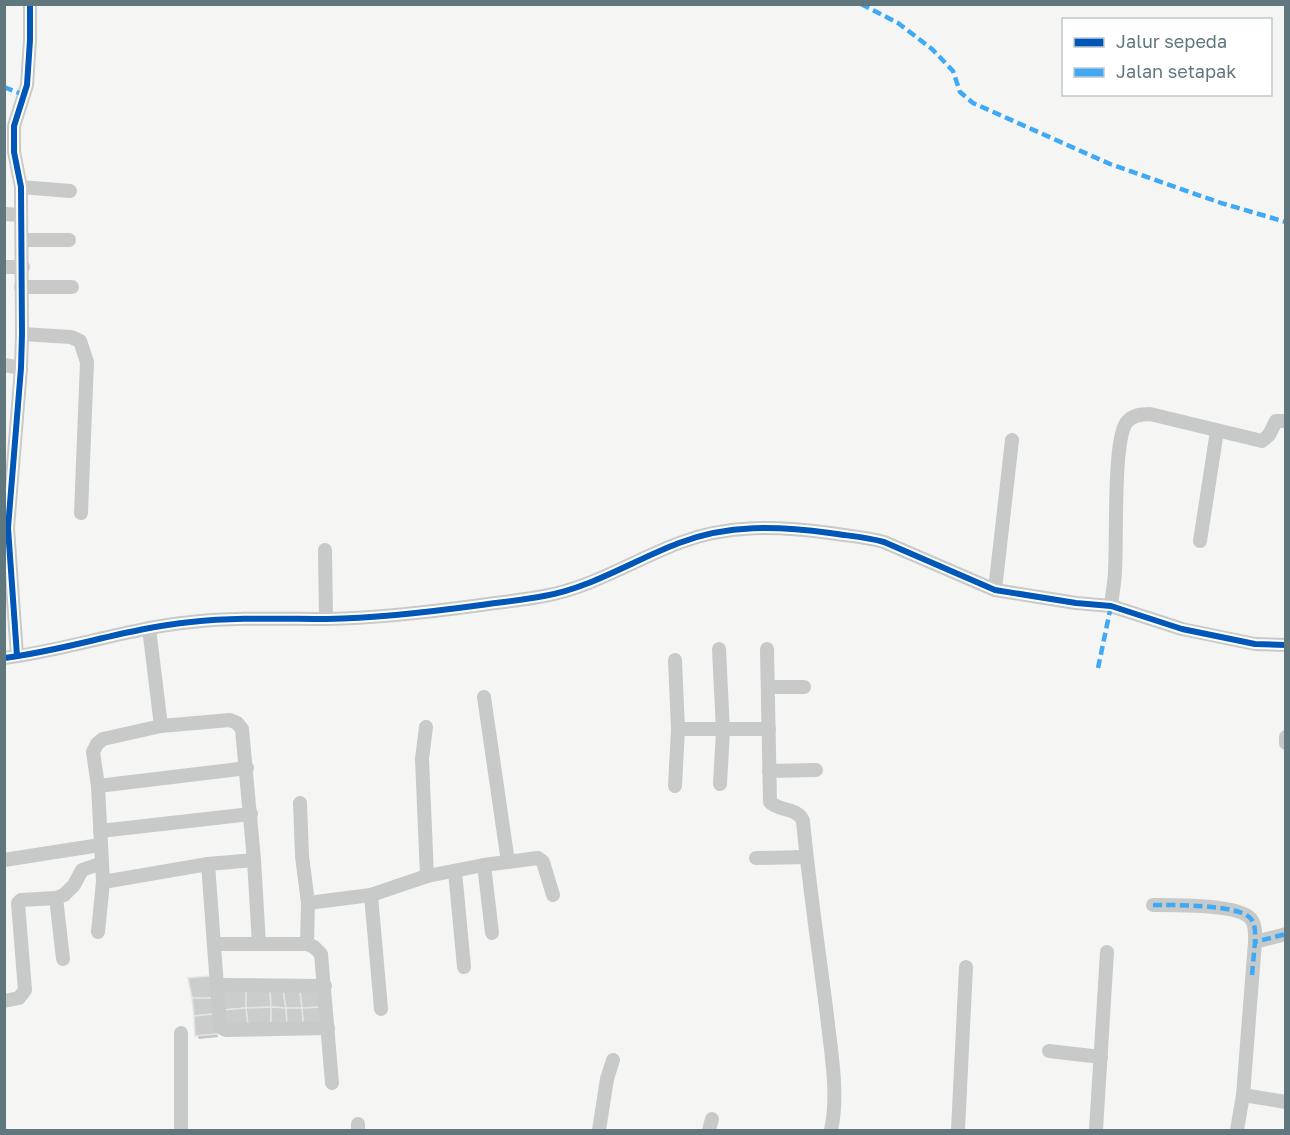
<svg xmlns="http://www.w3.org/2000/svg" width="1290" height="1135" font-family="'Golos Text',sans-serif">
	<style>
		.shadow { fill: #0003 }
		.building { fill: #cbcdcd; stroke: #e4e4e4; stroke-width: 1.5 }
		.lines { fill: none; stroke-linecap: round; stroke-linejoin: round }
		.minor { stroke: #c8caca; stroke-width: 14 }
		.quiet { stroke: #3fa9f5; stroke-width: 4.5; stroke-dasharray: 9 4.5; stroke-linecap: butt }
		.cycleway-casing { stroke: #fff; stroke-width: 10 }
		.cycleway { stroke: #0057b8; stroke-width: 6 }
	</style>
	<rect width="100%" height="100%" fill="#f5f5f4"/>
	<!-- shadow -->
	<path class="shadow" d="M214,1019L218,1037L199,1039L197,1035Z"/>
	<!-- building -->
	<g class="building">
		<path d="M210,976L212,998H192L188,978Z"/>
		<path d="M222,989L246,990V1008L223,1010Z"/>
		<path d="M246,990H270L271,1007L246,1008Z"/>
		<path d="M270,990H283L286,1008L271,1007Z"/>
		<path d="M283,990H300L302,1008H286Z"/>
		<path d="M300,990H321L322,1007L302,1008Z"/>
		<path d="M192,998H212L213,1014L194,1016Z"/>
		<path d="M271,1007V1023L248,1026L246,1008Z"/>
		<path d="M271,1007L286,1008L287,1024L271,1023Z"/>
		<path d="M322,1007V1023H303L302,1008Z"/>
		<path d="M246,1008L248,1026L224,1027L223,1010Z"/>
		<path d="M286,1008H302L303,1023L287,1024Z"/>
		<path d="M213,1014L217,1034L195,1036L194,1016Z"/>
	</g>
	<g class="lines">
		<!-- minor -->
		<g class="minor">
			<path d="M21,187L70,191"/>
			<path d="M4,214L21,215"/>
			<path d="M22,240H69"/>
			<path d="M4,267H23"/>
			<path d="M21,287H72"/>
			<path d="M22,334L71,337L80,341L87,362L81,513"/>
			<path d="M4,365L21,368"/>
			<path d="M1200,541L1217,431"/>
			<path d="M325,550L326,619"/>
			<path d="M995,590L1012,440"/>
			<path d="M1111,606C1112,594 1115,582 1115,570C1117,541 1113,443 1126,423C1132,415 1141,414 1150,414L1262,441L1269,435L1276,421H1286"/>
			<path d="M149,628L161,726"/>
			<path d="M719,649L723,731L720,784"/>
			<path d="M767,649L770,802C780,812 797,807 803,821C809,886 819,951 827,1016C831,1053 839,1094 831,1130"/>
			<path d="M17,656L8,528L21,368L22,334L21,187L14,152V126L27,85L30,40V4"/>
			<path d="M4,658C68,650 128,628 191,622C237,617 282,619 327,619C379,618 430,612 481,605C502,602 523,600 544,596C591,588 634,560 679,543C728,524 778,526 830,533C849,536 866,537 884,542L995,590L1076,603L1111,606L1182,629L1255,644L1286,645"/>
			<path d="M675,660L678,729H769"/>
			<path d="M768,687H804"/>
			<path d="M484,697L508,862"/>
			<path d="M426,727L422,759L427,876"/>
			<path d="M1286,737V743"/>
			<path d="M769,771L816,770"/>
			<path d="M98,786L247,768"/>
			<path d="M675,786L678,729"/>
			<path d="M300,803L302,856L308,903"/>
			<path d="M100,831L251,814"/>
			<path d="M756,858L806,857"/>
			<path d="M4,860L100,845"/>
			<path d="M208,864L220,1027L226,1030L328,1028"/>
			<path d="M484,865L492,933"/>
			<path d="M455,871L464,967"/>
			<path d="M103,882L208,864L254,860"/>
			<path d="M371,895L381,1009"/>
			<path d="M56,898L63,959"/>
			<path d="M1153,905C1172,905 1240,904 1251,919C1256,925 1255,934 1255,942"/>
			<path d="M98,932L103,882L98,786L93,752L97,744L103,739L161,726L230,720L237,723L242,729L254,860L259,944"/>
			<path d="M214,944H307L314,947L321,954L332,1083"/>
			<path d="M307,944L308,903L371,895L427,876L484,865L538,858L543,862L553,895"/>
			<path d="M216,985L325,986"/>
			<path d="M4,1001L19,998L25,990L18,903L21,900L56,898L64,895L74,885L82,870L102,863"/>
			<path d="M181,1033V1130"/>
			<path d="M1049,1051L1101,1057"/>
			<path d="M1243,1095L1255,942L1286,934"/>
			<path d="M358,1124V1130"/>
			<path d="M599,1130L607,1079L613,1060"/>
			<path d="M709,1130L712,1119"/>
			<path d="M958,1130L966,967"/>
			<path d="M1096,1130L1107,952"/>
			<path d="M1237,1130L1243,1095L1286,1102"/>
		</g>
		<!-- quiet -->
		<g class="quiet">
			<path d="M861,4L898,23L932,49L953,71L960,92L973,103L1110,164L1221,203L1286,222"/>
			<path d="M4,87L24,95"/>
			<path d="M1098,668L1111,606"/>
			<path d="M1153,905C1172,905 1240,904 1251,919C1256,925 1255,934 1255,942"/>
			<path d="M1252,975L1255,942L1286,934"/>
		</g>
		<defs>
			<g id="cycleway">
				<path d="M17,656L8,528L21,368L22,334L21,187L14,152V126L27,85L30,40V4"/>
				<path d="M4,658C68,650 128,628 191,622C237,617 282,619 327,619C379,618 430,612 481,605C502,602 523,600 544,596C591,588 634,560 679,543C728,524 778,526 830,533C849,536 866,537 884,542L995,590L1076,603L1111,606L1182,629L1255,644L1286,645"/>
			</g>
		</defs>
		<!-- cycleway casing -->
		<use href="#cycleway" class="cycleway-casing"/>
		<!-- cycleway -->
		<use href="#cycleway" class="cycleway"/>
	</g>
	<!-- border -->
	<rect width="1290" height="1135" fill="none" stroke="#61777e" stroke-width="12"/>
	<!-- legend -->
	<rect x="1062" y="18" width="210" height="78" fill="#ffffff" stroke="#c0c9cb" stroke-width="1.5"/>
	<rect x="1074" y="38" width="30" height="9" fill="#0057b8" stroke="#c0c9cb" stroke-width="1.5"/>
	<text x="1116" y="48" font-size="18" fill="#61777e">Jalur sepeda</text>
	<rect x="1074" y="68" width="30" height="9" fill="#3fa9f5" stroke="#c0c9cb" stroke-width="1.5"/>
	<text x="1116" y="78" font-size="18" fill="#61777e">Jalan setapak</text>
</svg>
